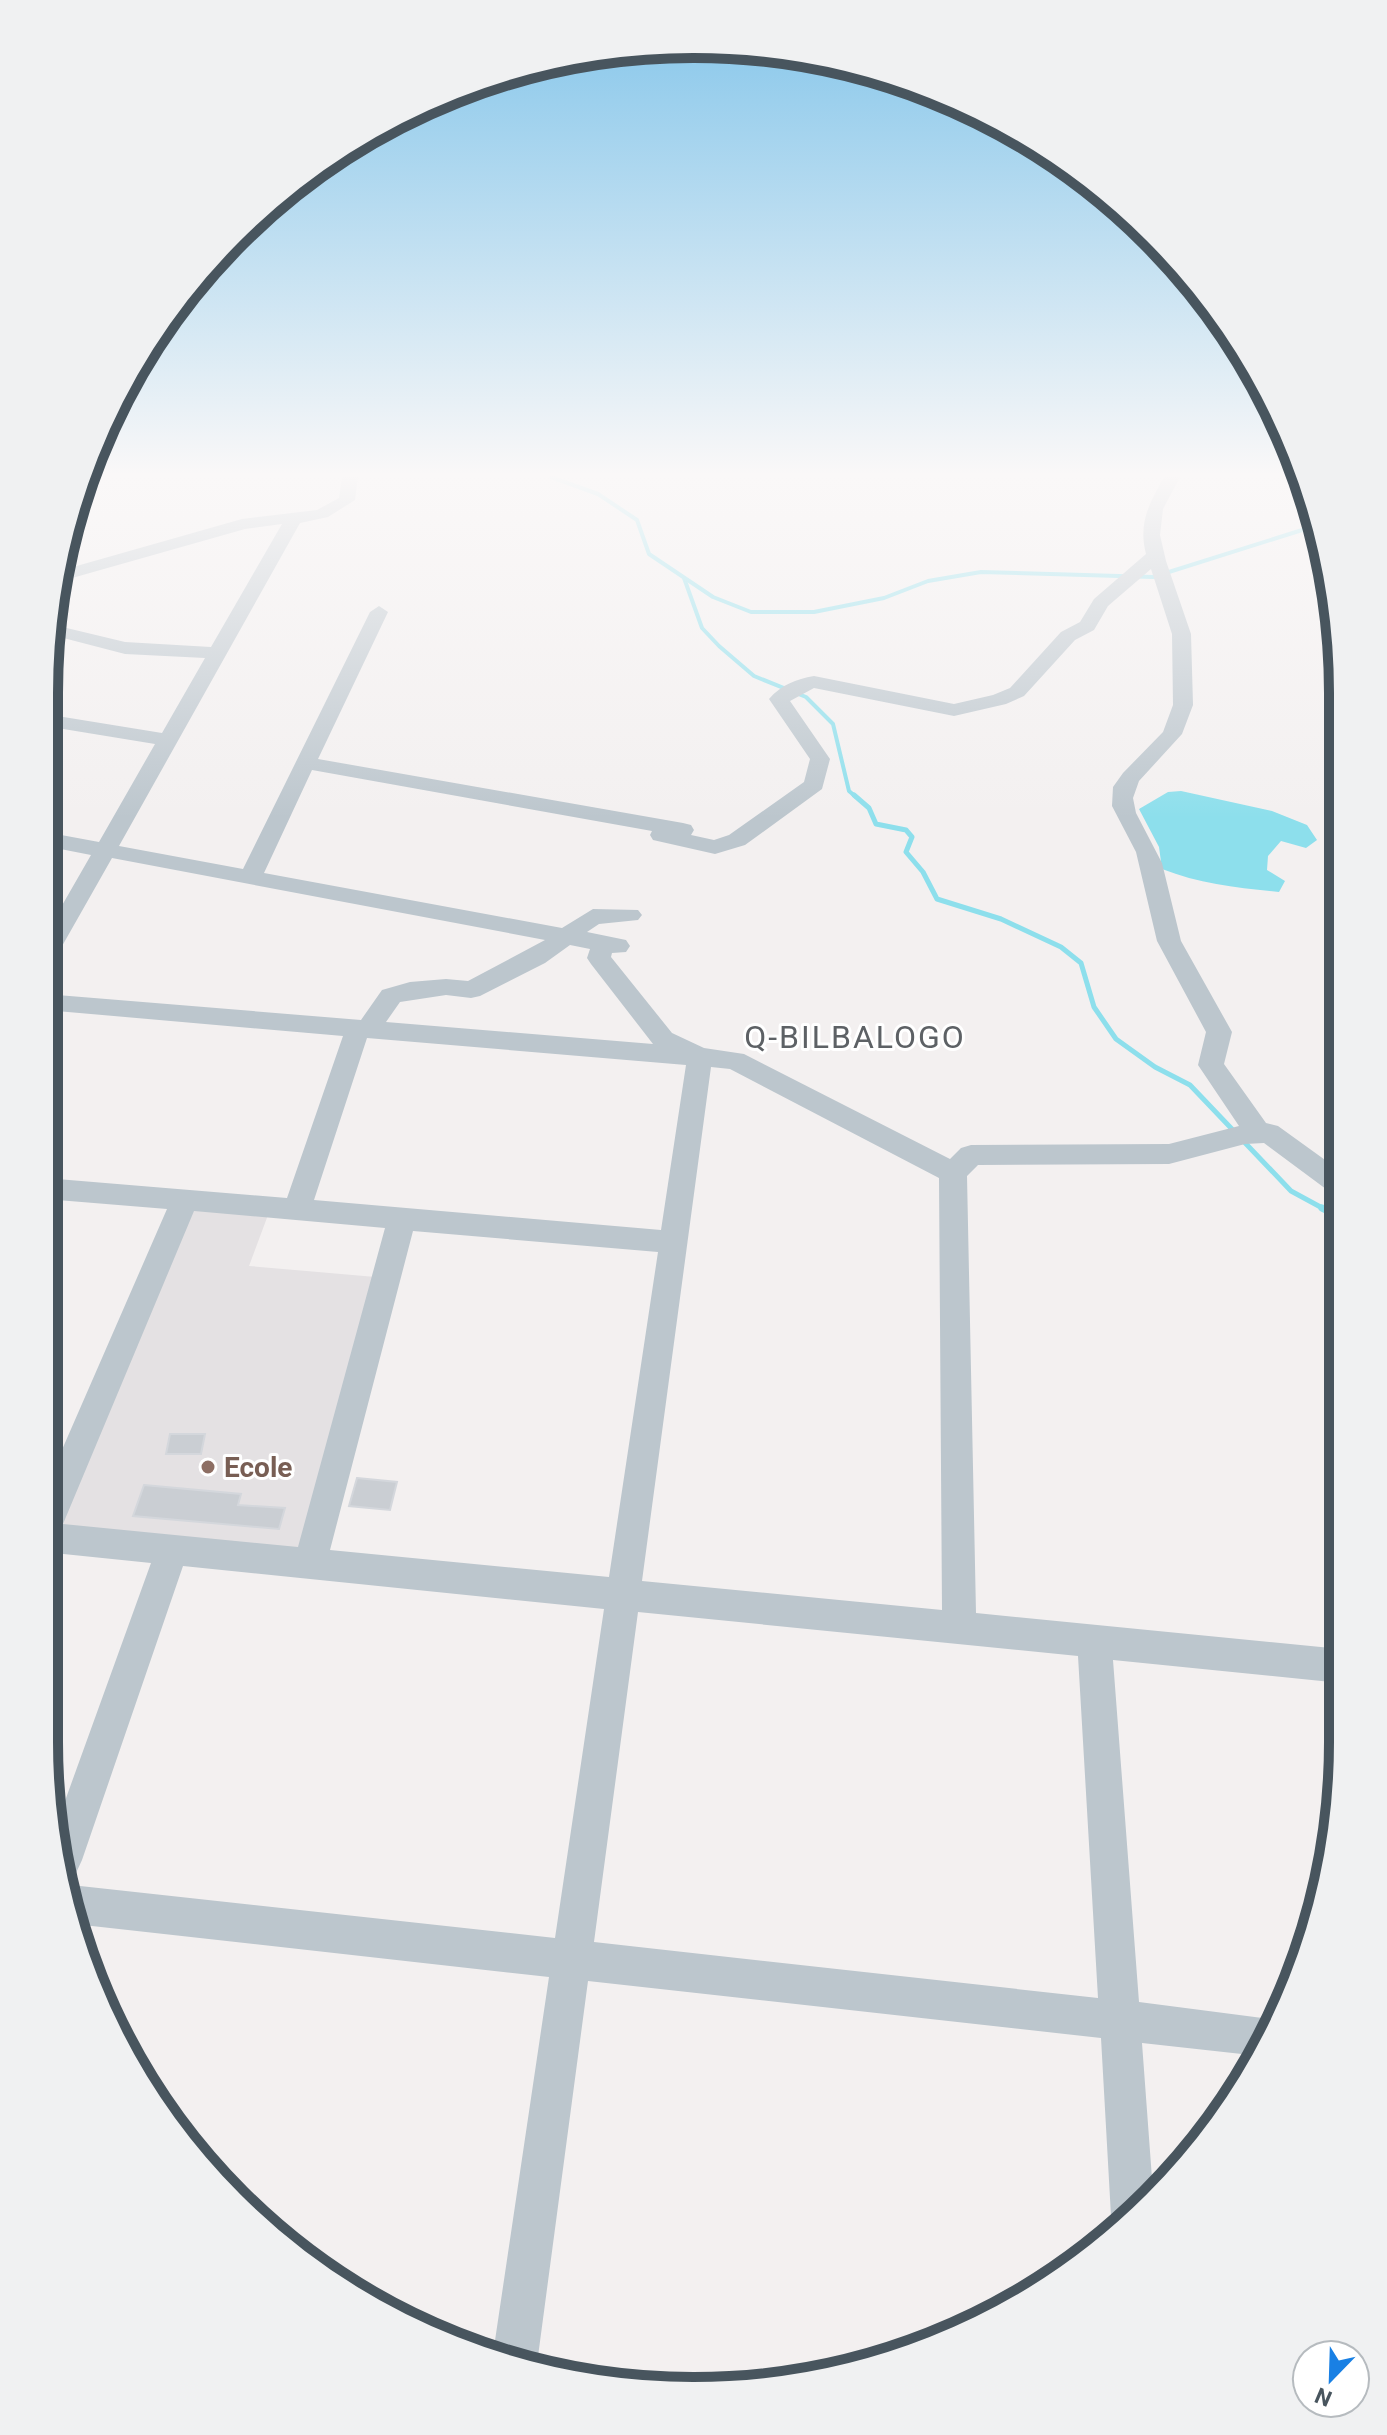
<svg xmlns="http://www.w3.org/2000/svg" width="1387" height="2435" font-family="Roboto,sans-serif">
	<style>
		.education { fill: #e4e1e3 }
		.water { fill: #8ddfec }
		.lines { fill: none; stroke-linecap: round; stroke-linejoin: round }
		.stream-far2 { stroke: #8ddfec; stroke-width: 4 }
		.stream-far1 { stroke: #8ddfec; stroke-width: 5 }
		.stream { stroke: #8ddfec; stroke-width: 7 }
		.building { fill: #caced3; stroke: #d4d7dc; stroke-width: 2 }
		.minor { fill: #bcc6cd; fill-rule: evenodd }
		.education-dot { fill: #8d6e63; stroke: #fff; stroke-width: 3 }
		.labels { text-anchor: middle; stroke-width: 6; stroke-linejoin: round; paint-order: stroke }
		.education-label { font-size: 28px; font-weight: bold; fill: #785e54; stroke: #fff; text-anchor: start }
		.quarter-label { font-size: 32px; letter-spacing: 2px; fill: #5d6165; stroke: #fff }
		.rim { fill: none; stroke: #48555e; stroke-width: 10 }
	</style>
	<rect width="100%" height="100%" fill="#f3f0f0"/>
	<!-- education -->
	<path class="education" d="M185,1200L271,1207L249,1266L387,1278L310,1563L44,1529Z"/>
	<!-- water -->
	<path class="water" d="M1181,791L1272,811L1307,825L1317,840L1306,848L1281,841L1268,856L1267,870L1285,881L1279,892C1239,888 1200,884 1162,869L1159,847L1139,809L1168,792Z"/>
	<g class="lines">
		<!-- stream-far2 -->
		<g class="stream-far2">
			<path d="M551,477L598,494L637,520L649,554L713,597L751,612H814L884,598L928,581L981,572L1153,577L1318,525"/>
			<path d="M684,578L702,628L719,646L754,676L806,697L833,724L849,791L856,797"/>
		</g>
		<!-- stream-far1 -->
		<path class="stream-far1" d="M854,795L869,808L876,824L906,830L912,837L906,852L923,872L937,899L1001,919L1061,947L1081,963L1094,1007L1116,1039L1155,1067L1190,1085L1291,1191L1326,1210"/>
		<!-- stream -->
		<path class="stream" d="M1322,1208L1340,1217"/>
	</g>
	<!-- building -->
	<g class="building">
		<path d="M170,1434H205L201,1454H166Z"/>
		<path d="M357,1478L397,1482L390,1510L349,1506Z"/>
		<path d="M144,1485L241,1494L238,1505L285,1508L279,1529L133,1516Z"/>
	</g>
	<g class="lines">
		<!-- minor -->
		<g class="minor">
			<path d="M91,477L100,482L87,493L79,494L85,479Z"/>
			<path d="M342,477H358L355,500L328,517L300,523L119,846L243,869L370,612L379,606L388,612L318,759L683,823L691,825L694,830L691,835L714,840L729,835L804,782L810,759L769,699C781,685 796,679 814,676L954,704L993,695L1010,688L1061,632L1080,622L1094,599L1146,554C1138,523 1149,504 1164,477H1180L1163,509L1160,535L1166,561L1191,634L1193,705L1182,734L1139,781L1133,798L1136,813L1162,863L1181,941L1232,1032L1224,1064L1266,1123L1278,1126L1339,1170L1340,1195L1330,1192L1264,1143L1245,1144L1169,1164L978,1165L967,1176L976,1613L1341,1649V1683L1113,1660L1139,2002L1277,2020L1260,2056L1142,2043L1153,2192L1119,2232L1111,2216L1101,2038L588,1981L537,2364L534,2370L525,2369L493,2354L549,1977L74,1924L68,1886L71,1885L555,1938L604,1609L183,1566L82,1860L76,1873L66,1878L57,1823L151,1563L44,1552V1491L167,1209L45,1199V1178L287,1198L343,1036L45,1010V994L361,1020L382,990L410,982L446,979L468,981L545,940L112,858L53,962L45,964V935L91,855L45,846V832L99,842L155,744L45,726V714L162,733L205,658L125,654L48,634L50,624L125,642L211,647L282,524L245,529L58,582L59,571L242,519L317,510L339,498ZM1151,569L1172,634L1173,705L1163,732L1123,773L1113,787L1112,806L1136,852L1157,941L1206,1032L1198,1065L1239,1126L1169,1144L971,1145L961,1148L950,1159L744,1054L704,1048L672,1033L611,957L612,953L626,952L630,946L626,940L587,932L599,924L638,920L642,915L638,910L593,909L562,928L264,873L312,770L652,831L650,835L653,840L715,854L745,845L822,789L830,759L790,701L814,688L954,716L1006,704L1024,696L1075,640L1094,630L1108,606ZM570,945L590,949L587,958L591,964L653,1044L386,1022L400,1002L446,995L471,998L480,996L545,963ZM367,1038L686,1065L661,1230L314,1200ZM711,1067L730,1069L939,1178L942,1610L642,1581ZM194,1211L385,1228L298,1547L63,1524ZM413,1231L658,1252L609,1577L330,1550ZM638,1612L1078,1656L1098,1998L594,1942Z"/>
		</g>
	</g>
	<!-- sky -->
	<linearGradient id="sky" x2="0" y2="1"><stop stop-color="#83c5ea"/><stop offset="0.58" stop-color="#faf8f8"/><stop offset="1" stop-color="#faf8f8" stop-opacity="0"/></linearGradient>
	<rect width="1387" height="818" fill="url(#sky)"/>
	<!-- markers -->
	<circle class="education-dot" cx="208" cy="1467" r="8"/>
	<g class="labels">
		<!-- education labels -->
		<g class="education-label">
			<text x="224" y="1477">Ecole</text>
		</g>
		<!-- quarter labels -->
		<g class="quarter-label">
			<text x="855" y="1048">Q-BILBALOGO</text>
		</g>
	</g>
	<!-- crop -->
	<path d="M0 0H1387V2435H0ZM693 58H694A635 635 0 0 1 1329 693V1742A635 635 0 0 1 694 2377H693A635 635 0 0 1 58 1742V693A635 635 0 0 1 693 58Z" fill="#f0f1f2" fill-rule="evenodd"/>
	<path class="rim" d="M693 58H694A635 635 0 0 1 1329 693V1742A635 635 0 0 1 694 2377H693A635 635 0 0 1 58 1742V693A635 635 0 0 1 693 58Z"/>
	<!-- north arrow -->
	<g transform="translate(1331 2379) rotate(203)"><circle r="38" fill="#ffffff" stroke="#b6bbbf" stroke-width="2"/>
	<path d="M0-6L14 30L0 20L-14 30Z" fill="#1980e4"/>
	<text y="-12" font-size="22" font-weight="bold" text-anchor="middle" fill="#48555e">N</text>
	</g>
</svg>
